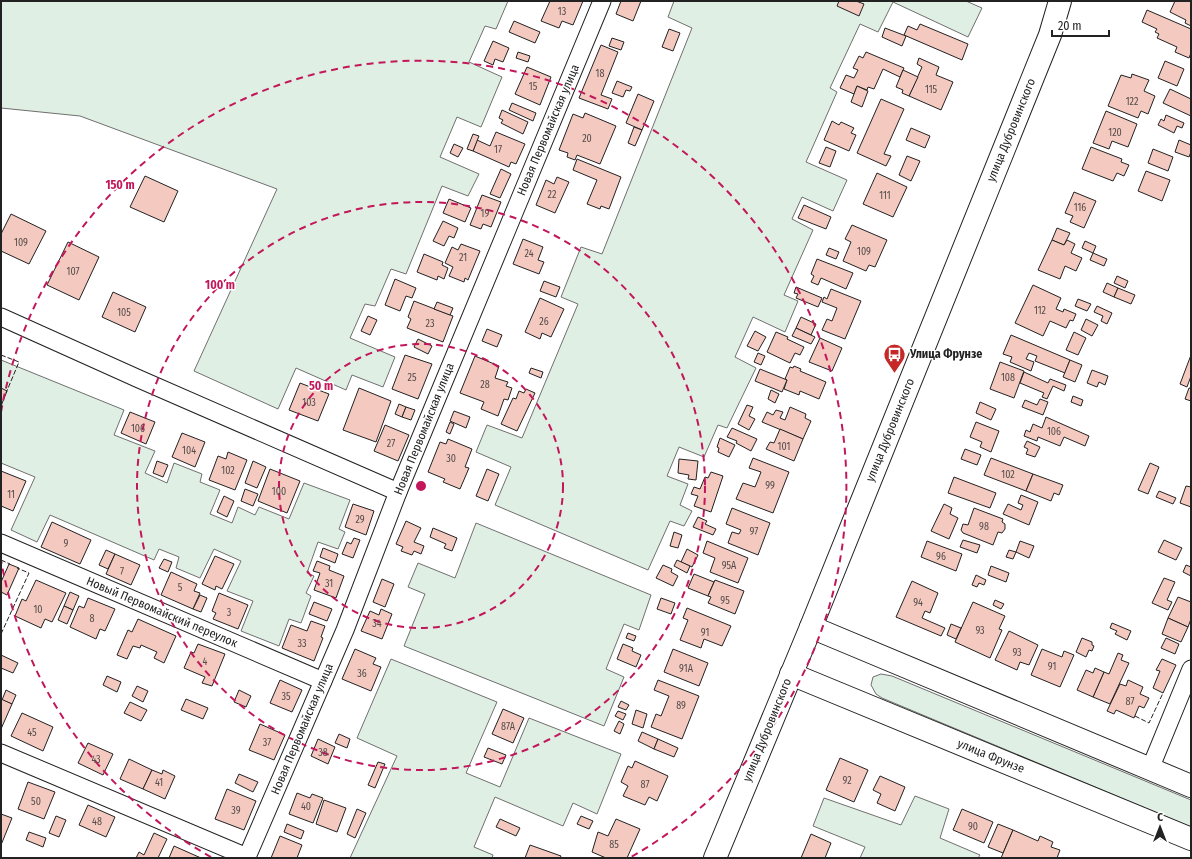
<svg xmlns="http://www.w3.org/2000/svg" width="1192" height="859" font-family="'Fira Sans Condensed',sans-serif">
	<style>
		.green { fill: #e0efe3; stroke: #6f6f6f }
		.building { fill: #f3c9c0; stroke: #222 }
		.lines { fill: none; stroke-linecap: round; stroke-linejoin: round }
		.minor-casing { stroke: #222; stroke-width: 19 }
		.primary-casing { stroke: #222; stroke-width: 24 }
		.minor { stroke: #fff; stroke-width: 17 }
		.primary { stroke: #fff; stroke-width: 22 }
		.fence { stroke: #222; stroke-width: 1; stroke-dasharray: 5 2; stroke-linecap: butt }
		.ring { fill: none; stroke: #c2185b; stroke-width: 2; stroke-dasharray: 7 5 }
		.labels { text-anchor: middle; stroke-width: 3; stroke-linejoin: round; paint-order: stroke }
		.number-label { font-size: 10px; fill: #564c4a }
		.street-label { font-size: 12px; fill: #222; stroke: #fff }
		.poi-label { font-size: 12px; font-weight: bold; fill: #222; stroke: #fff; text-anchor: start }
		.centre { fill: #c2185b; stroke: #fff; stroke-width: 2 }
		.ring-label { font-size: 12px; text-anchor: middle; font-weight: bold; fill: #c2185b; stroke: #fff; stroke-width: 3; stroke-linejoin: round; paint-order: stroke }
	</style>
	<rect width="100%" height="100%" fill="#fff"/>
	<!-- green -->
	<g class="green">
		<path d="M1,1H508L496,29L485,26L469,62L502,77L481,127L457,117L440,157L479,174L468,196L442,186L406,274L391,269L375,306L365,304L350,338L395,357L383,387L352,375L346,390L296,368L278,409L194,371L277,189L80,116L1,108Z"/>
		<path d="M674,1H966L982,8L968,37L893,2L878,32L860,24L830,88L837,92L806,162L847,180L833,211L802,197L792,219L813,230L784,295L798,301L785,332L753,317L735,357L756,368L727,428L718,425L704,457L679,447L667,476L688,484L680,505L692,511L684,526L670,521L648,570L495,505L511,467L476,452L487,425L522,438L578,304L561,297L581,247L602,254L692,28L668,17Z"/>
		<path d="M1,360L124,410L114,435L155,451L145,473L167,483L174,463L202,474L200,482L220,490L210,514L232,523L238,507L255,515L259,507L289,519L304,483L350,500L339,529L345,532L338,549L318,542L307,573L314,576L306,593L311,596L301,623L289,619L279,646L241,631L253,601L227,591L241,561L214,549L200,578L176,568L179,557L159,549L154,560L50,515L37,542L11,530L35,477L1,463Z"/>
		<path d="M476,523L651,595L639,630L624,624L606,669L624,677L604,726L404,646L425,594L408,587L418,563L455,578Z"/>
		<path d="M391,659L497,702L466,773L500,787L529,718L621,754L597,814L573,803L563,826L495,797L474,847L493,855L492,858H350L397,756L357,738Z"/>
		<path d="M881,674L892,676L1191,800V827L882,698L876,694L871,685L873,677Z"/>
		<path d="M915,796L949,809L940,838L980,855L978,858H860L865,847L813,826L824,798L901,825Z"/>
	</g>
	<!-- building -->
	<g class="building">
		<path d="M550,1H583L573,25L562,21L559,28L541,21Z"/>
		<path d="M621,1H641L633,21L616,14Z"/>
		<path d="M839,1H856L864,4L859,16L837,6Z"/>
		<path d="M1175,1H1191V26L1185,23L1186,20L1170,12Z"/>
		<path d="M1147,10L1191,29V53L1189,58L1175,52L1177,47L1157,38L1159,34L1155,32L1157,29L1142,22Z"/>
		<path d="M514,21L540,32L535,43L509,32Z"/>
		<path d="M920,24L968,44L962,60L904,35L908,26L917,30Z"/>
		<path d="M885,28L906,36L902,46L882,37Z"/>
		<path d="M669,29L680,33L673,51L662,47Z"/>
		<path d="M612,38L624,42L621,50L609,46Z"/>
		<path d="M493,41L509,48L503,62L495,59L493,65L484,61Z"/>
		<path d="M601,45L618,52L601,95L612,99L608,109L579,98Z"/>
		<path d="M518,52L530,56L528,62L516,58Z"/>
		<path d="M866,52L904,68L900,77L883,69L874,89L868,87L867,90L857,86L854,94L840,88L846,75L854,78L858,70L853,68L859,56L863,58Z"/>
		<path d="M919,58L939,67L936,75L953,82L941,110L909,96L922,67L917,64Z"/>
		<path d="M1165,61L1184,69L1177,86L1158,78Z"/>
		<path d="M527,67L551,77L540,105L515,94Z"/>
		<path d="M903,70L918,77L909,96L902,93L903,90L896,87Z"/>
		<path d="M1132,74L1149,80L1144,91L1155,96L1148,114L1141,111L1138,118L1108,106L1121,75L1131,78Z"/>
		<path d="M617,81L632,87L630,91L626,90L623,97L612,93Z"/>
		<path d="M857,86L868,91L862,107L851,102Z"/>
		<path d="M1170,89L1191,99V116L1163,103Z"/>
		<path d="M638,94L654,101L642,130L626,123Z"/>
		<path d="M881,99L904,109L884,154L891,156L886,166L857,153Z"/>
		<path d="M512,103L536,113L533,121L509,110Z"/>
		<path d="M502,110L528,122L523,134L501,123L503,120L499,118Z"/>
		<path d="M1106,111L1137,124L1128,147L1112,141L1109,149L1093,143Z"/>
		<path d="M585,113L616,126L600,164L577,155L575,160L567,157L568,153L559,150L573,114L583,118Z"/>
		<path d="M1166,115L1184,123L1182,128L1177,126L1174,133L1158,125L1161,119L1164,121Z"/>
		<path d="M832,121L839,125L841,122L854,128L851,133L856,135L849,151L824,140Z"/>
		<path d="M634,127L642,130L635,146L628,143Z"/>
		<path d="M911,128L930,136L925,148L906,140Z"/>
		<path d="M496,132L525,144L516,164L511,162L509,167L473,151L477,140L490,146Z"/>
		<path d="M473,134L479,136L473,151L467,149Z"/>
		<path d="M1179,140L1191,145V152L1189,157L1175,152Z"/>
		<path d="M454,144L463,148L458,157L450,153Z"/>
		<path d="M826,147L836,151L830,167L819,163Z"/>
		<path d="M1091,147L1122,159L1121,162L1129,165L1124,176L1117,173L1113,181L1082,169Z"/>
		<path d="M1153,149L1173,157L1168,171L1148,163Z"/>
		<path d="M907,156L920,161L911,181L899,175Z"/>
		<path d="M577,159L621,177L609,209L601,206L600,209L587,204L597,180L573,170Z"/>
		<path d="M501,169L511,174L500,198L490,194Z"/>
		<path d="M1146,171L1170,180L1162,201L1138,191Z"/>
		<path d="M877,173L907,187L893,217L863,204Z"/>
		<path d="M145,176L178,191L164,222L130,207Z"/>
		<path d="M557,177L569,182L555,213L536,205L546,180L554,184Z"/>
		<path d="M1074,192L1096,201L1084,228L1070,222L1073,216L1065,213Z"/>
		<path d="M482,195L501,202L491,227L483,224L481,229L470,225Z"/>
		<path d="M449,199L471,208L465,222L443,213Z"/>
		<path d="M804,205L831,217L826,229L798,218Z"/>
		<path d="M11,214L46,231L29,264L1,251V234Z"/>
		<path d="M443,221L458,228L454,238L449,236L444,246L433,241Z"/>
		<path d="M852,225L887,240L875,267L869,265L866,271L843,261L851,242L845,239Z"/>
		<path d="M1057,228L1070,233L1064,245L1052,240Z"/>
		<path d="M523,239L543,247L538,260L544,262L539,274L513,264Z"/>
		<path d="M1052,240L1064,245L1067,240L1075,244L1071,253L1082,258L1076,271L1065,266L1060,279L1038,270Z"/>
		<path d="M1085,241L1096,246L1093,253L1082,248Z"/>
		<path d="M68,242L99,257L79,300L47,285Z"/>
		<path d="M461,244L480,251L468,280L465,278L464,282L449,276L453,267L445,263L452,247L458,250Z"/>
		<path d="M829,248L839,252L836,259L826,255Z"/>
		<path d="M1093,253L1107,259L1104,266L1090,260Z"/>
		<path d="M424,254L443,262L442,265L448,268L444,279L438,276L437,280L417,272Z"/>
		<path d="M817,259L853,273L846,289L821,278L818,285L811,282L814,276L811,274Z"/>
		<path d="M1117,276L1128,281L1125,288L1114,283Z"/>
		<path d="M395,279L416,288L412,298L406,296L400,311L385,305Z"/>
		<path d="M544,281L560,287L556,297L540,291Z"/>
		<path d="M1107,283L1118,288L1114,297L1103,292Z"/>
		<path d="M1033,285L1061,298L1056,309L1063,312L1064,309L1076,314L1073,321L1070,320L1066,328L1050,321L1043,336L1015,323Z"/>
		<path d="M796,287L822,298L818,307L796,298L798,294L794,293Z"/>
		<path d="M1118,288L1135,295L1131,304L1114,297Z"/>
		<path d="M831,289L861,301L845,339L822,330L827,319L832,321L837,308L822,302L824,297L827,299Z"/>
		<path d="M113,292L146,307L135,332L102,317Z"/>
		<path d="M540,298L564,309L551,337L542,333L540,339L525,332Z"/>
		<path d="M1078,299L1091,304L1087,311L1075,306Z"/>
		<path d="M414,301L453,316L443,342L407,328L411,319L408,317Z"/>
		<path d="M437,302L453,308L450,315L434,309Z"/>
		<path d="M1097,306L1112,313L1107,324L1101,321L1103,316L1094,312Z"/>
		<path d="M368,316L377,320L370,335L361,331Z"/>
		<path d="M801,317L816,324L811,335L796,328Z"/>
		<path d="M1086,319L1098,325L1092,336L1081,330Z"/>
		<path d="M796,328L815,337L811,344L792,336Z"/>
		<path d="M487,329L502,335L497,347L482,341Z"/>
		<path d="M755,331L766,337L758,351L747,346Z"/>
		<path d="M776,332L788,337L787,339L804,347L800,355L795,353L790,363L767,352Z"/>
		<path d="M1074,332L1086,338L1078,355L1066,350Z"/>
		<path d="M1011,335L1070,360L1065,373L1035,361L1037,356L1029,353L1026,359L1034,362L1031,371L1010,362L1012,357L1003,354Z"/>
		<path d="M820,338L842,348L832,371L809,362Z"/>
		<path d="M418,339L432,346L428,354L414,347Z"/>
		<path d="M758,353L765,356L761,365L754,362Z"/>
		<path d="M405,355L432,364L418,399L392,389Z"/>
		<path d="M1191,355V376L1187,387L1180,384Z"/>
		<path d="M475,356L499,366L495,378L508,382L506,386L512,388L508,400L504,399L498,416L481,409L484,402L460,393Z"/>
		<path d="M1070,360L1082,365L1075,382L1063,377Z"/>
		<path d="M1000,362L1024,371L1014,398L990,389Z"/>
		<path d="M794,366L801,369L800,371L826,382L819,399L800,391L799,395L784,389L787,380L785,379L790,367L793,368Z"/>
		<path d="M531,368L543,372L541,378L529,373Z"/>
		<path d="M760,369L787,380L782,392L755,381Z"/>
		<path d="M1092,370L1108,376L1105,385L1099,382L1097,387L1087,383Z"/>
		<path d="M1024,372L1048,383L1050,379L1066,385L1064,391L1053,386L1047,399L1042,397L1044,393L1020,383Z"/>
		<path d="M300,383L329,394L318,421L289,410Z"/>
		<path d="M1,388L7,391L1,406Z"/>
		<path d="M359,388L391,401L376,442L343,430Z"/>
		<path d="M1189,388H1191V401L1185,399Z"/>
		<path d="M526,389L535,393L517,431L501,424L513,398L516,399L519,391L524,393Z"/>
		<path d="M771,390L779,394L775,403L768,399Z"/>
		<path d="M1073,396L1083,400L1081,406L1071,402Z"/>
		<path d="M1040,399L1048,402L1043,415L1022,407L1025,400L1037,405Z"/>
		<path d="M980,402L996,409L991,420L976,413Z"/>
		<path d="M399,404L406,407L402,417L395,414Z"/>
		<path d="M747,405L753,407L749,416L755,419L749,430L738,424Z"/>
		<path d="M406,407L415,410L411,420L402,417Z"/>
		<path d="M790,407L806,414L805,418L811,421L803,439L762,422L767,412L773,415L776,410L783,412L780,418L785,420Z"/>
		<path d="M454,411L470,417L466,428L450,421Z"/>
		<path d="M130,412L155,422L146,444L121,433Z"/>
		<path d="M1046,417L1089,436L1085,446L1064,437L1060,446L1038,437L1037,441L1024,436L1026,430L1030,432L1033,424L1042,428Z"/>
		<path d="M450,422L454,424L450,434L446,432Z"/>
		<path d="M976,422L999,431L991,452L980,447L982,442L970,437Z"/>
		<path d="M385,425L409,435L398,461L374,451Z"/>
		<path d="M732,428L757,439L751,451L736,443L737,441L727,437Z"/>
		<path d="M780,429L803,439L794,461L766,449L770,442L774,443Z"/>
		<path d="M182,433L205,442L195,467L172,457Z"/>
		<path d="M720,438L735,445L729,457L718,452L719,448L717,447Z"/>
		<path d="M448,439L472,449L465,467L469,468L460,489L443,482L445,479L428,472L440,442L446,444Z"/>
		<path d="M1027,441L1040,447L1035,457L1026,454L1028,449L1024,447Z"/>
		<path d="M965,449L981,455L977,465L961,459Z"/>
		<path d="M228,452L247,460L235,490L209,480L218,456L226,459Z"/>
		<path d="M753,458L789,472L773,513L736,499L743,483L755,487L761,472L749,468Z"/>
		<path d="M991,458L1033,474L1026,491L984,475Z"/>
		<path d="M679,459L698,461L696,480L688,479L689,475L678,473Z"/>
		<path d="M157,461L168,465L163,477L153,473Z"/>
		<path d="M253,461L266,467L257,488L245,483Z"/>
		<path d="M1150,463L1159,467L1148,494L1138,490Z"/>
		<path d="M270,469L300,481L287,513L258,501Z"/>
		<path d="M487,469L499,474L488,501L476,496Z"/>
		<path d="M1,471L26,481L13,511L1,506Z"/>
		<path d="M711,472L723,476L711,512L694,506L698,496L691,494L694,487L700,489L705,477L708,478Z"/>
		<path d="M1033,474L1063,485L1059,495L1054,493L1051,501L1026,491Z"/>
		<path d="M954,477L996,493L990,508L948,493Z"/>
		<path d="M1186,486L1191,487V507L1180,503Z"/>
		<path d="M245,489L258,494L253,506L241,501Z"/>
		<path d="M1159,491L1176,498L1173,504L1156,497Z"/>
		<path d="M1021,495L1038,502L1029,525L1003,514L1008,504L1021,510L1023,505L1018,503Z"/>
		<path d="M224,496L234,501L227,517L217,512Z"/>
		<path d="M353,504L374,511L366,535L345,527Z"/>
		<path d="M944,504L952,508L950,514L958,518L949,539L931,531Z"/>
		<path d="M732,508L770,523L758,555L728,543L732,532L739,534L741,530L726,524Z"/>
		<path d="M974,508L1003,519L1002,522L1005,524V529L1002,533L998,532L993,545L963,533L961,530L963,524L968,525Z"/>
		<path d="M698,517L707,521L705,524L716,529L713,535L693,527Z"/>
		<path d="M406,521L421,528L414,542L424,546L421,554L414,551L412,555L401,551L403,547L396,544Z"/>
		<path d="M52,522L91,540L80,564L41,547Z"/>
		<path d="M433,528L457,538L452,551L444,548L446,544L430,537Z"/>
		<path d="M674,532L682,535L678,548L670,546Z"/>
		<path d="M354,538L360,540L353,558L342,554L347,542L351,544Z"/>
		<path d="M963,540L980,545L977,553L960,547Z"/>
		<path d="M1164,540L1182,548L1176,560L1158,552Z"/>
		<path d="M707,541L748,558L738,583L710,572L715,558L703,553Z"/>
		<path d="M927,541L962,554L956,571L921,557Z"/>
		<path d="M1020,541L1034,546L1029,558L1016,552Z"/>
		<path d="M323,548L338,554L335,563L320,557Z"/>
		<path d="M687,549L698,555L692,567L681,562Z"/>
		<path d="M106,550L115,554L108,569L99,565Z"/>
		<path d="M1009,550L1016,552L1013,559L1006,557Z"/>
		<path d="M115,554L140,565L131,585L106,574Z"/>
		<path d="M215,556L234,564L222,589L216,586L215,590L202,584Z"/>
		<path d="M164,559L172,562L168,572L159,568Z"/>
		<path d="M677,560L690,566L687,573L674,566Z"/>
		<path d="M317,561L330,566L329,570L344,576L336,598L314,590L320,573L313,571Z"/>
		<path d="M9,564L19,568L7,595L1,592V582Z"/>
		<path d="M663,565L672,569L671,572L678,576L673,586L656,578Z"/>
		<path d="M1186,565L1191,567V576L1183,572Z"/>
		<path d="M991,566L1009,573L1006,582L988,575Z"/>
		<path d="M171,572L197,584L194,591L200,593L193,609L161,595Z"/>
		<path d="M694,574L714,582L708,596L688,588Z"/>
		<path d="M976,575L986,580L984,585L979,583L977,587L972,585Z"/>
		<path d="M1164,578L1175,582L1167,600L1172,602L1168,610L1152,603Z"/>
		<path d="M382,579L394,584L385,607L373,602Z"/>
		<path d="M36,580L66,593L52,622L45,619L41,628L15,616L22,599L26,601Z"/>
		<path d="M715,580L744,591L735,614L708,603L711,597L708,596Z"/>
		<path d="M912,581L938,593L930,613L925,611L922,618L945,628L941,636L896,617Z"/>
		<path d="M70,592L79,596L73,610L64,606Z"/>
		<path d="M219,593L248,605L238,629L213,619L216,613L212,611Z"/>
		<path d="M200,595L207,598L201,612L193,609Z"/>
		<path d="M1178,597L1191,602V619L1188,627L1168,618Z"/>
		<path d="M88,598L115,609L105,631L100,629L96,639L70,627L79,606L84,608Z"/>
		<path d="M661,598L675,603L671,614L657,609Z"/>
		<path d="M995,600L1004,604L1001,609L993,605Z"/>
		<path d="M314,602L332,609L327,621L309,614Z"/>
		<path d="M973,602L1005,616L999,629L1002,630L990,658L955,642Z"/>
		<path d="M64,606L73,610L67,624L58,620Z"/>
		<path d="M687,608L731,626L722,646L704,639L701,648L680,640L688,620L683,618Z"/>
		<path d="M381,609L392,614L382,639L361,631L370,611L379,615Z"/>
		<path d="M1168,618L1188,627L1181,642L1162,634Z"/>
		<path d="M138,619L176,636L164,663L154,658L157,652L141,645L140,648L133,646L127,659L117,655L128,630L132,632Z"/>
		<path d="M311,621L325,626L321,637L323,638L314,661L282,648L291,625L307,631Z"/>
		<path d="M1112,623L1131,631L1127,640L1115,634L1117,631L1110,628Z"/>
		<path d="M951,624L961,628L956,639L947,635Z"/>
		<path d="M1009,631L1038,645L1029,665L1020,662L1017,670L995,660Z"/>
		<path d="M628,633L636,636L634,641L626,638Z"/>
		<path d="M1082,638L1092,642V645L1094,646L1092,651L1089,650L1086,657L1076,652Z"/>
		<path d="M1166,638L1179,644L1175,654L1161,648Z"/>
		<path d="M198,644L225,654L212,686L202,683L205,677L184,668L191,652L194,653Z"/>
		<path d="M623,644L633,648L632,651L641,655L636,667L617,659Z"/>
		<path d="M355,649L376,658L373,664L381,667L371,691L342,679Z"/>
		<path d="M673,649L708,663L699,686L664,672Z"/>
		<path d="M1042,649L1062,657L1064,651L1074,655L1060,687L1031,675Z"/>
		<path d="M1118,653L1123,655L1121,660L1129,663L1110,704L1093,697L1104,672L1109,674Z"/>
		<path d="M1,655L18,663L13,673L1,668Z"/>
		<path d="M1162,659L1176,665L1163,693L1153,688L1160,671L1156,670Z"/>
		<path d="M1095,668L1104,672L1093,697L1077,690L1086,670L1093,673Z"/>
		<path d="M107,676L121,682L117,692L103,685Z"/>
		<path d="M280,680L302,690L292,712L270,703Z"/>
		<path d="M658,680L699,696L682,739L651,727L656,714L661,716L669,696L654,690Z"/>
		<path d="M1128,680L1143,687L1140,694L1149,698L1144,708L1139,706L1134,718L1116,710L1114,714L1107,711L1120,684L1126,686Z"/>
		<path d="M137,686L148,691L143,702L132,696Z"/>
		<path d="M6,690L16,695L12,704L2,700Z"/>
		<path d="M239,690L251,696L246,707L234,702Z"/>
		<path d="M1,699L12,704L1,729Z"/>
		<path d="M186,699L208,708L203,719L181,710Z"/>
		<path d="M621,701L629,705L626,710L618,707Z"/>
		<path d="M130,702L147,710L141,721L124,713Z"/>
		<path d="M503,709L524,718L513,743L492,734Z"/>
		<path d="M636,710L647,714L643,728L632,724Z"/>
		<path d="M618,711L626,714L623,720L615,716Z"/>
		<path d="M22,713L53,727L43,751L11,736Z"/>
		<path d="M619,721L624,724L620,734L614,731Z"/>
		<path d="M260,724L285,735L274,760L249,750Z"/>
		<path d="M642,732L658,739L654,749L638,741Z"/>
		<path d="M339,734L350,739L347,748L335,743Z"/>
		<path d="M318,739L335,747L328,764L311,756Z"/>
		<path d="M658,739L678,748L674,757L654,749Z"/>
		<path d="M88,743L113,754L103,775L78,763Z"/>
		<path d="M488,748L506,755L502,764L484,757Z"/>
		<path d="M840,758L868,770L854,802L826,790Z"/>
		<path d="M129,759L152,770L143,789L120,779Z"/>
		<path d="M635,761L668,776L657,801L649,797L645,805L623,796L628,786L621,782L628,766L632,768Z"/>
		<path d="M378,762L385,764L375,788L368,785Z"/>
		<path d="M152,770L162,774L163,770L175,776L165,799L143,789Z"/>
		<path d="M239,774L258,782L253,792L235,783Z"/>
		<path d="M880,776L905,787L895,811L877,803L881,794L873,790Z"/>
		<path d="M28,782L55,792L44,819L18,809Z"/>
		<path d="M227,789L256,801L244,830L215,819Z"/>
		<path d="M297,793L310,798L312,794L323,798L313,823L289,814Z"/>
		<path d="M324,800L346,808L337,832L316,824Z"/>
		<path d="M88,805L115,817L106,837L79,825Z"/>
		<path d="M357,809L366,813L355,838L347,834Z"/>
		<path d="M962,809L993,822L984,843L953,830Z"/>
		<path d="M1,814L12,818L1,845Z"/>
		<path d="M56,816L66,820L59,837L49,833Z"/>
		<path d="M581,816L593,821L589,829L577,824Z"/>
		<path d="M500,819L520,828L516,836L496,827Z"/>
		<path d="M616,819L640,829L627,858H606L592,852L598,832L608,836Z"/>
		<path d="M287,824L304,831L301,839L284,832Z"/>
		<path d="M998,824L1013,830L1003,853L988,847Z"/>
		<path d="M1013,830L1038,841L1040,836L1053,842L1051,847L1060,850L1057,858H1001Z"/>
		<path d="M29,832L46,838L43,847L26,840Z"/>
		<path d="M154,833L167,839L158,858H136L139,852L144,855Z"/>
		<path d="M811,834L831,843L825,858H801Z"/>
		<path d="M280,836L302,845L297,858H271Z"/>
		<path d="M530,845L561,856L560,858H525Z"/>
		<path d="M174,846L201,858H169Z"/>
	</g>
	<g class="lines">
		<defs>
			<g id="minor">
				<path d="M1,317L139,379L398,492"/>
				<path d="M1,543L323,681"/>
				<path d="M1,753L247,857L345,630L398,492L602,1"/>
				<path d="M1150,769L1191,669"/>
			</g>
			<g id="primary">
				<path d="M811,627L1191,786"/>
				<path d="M791,674L1191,839"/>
				<path d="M715,858L811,627L1050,35L1060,1"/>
			</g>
		</defs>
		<!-- minor casing -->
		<use href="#minor" class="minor-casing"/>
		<!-- primary casing -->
		<use href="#primary" class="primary-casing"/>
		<!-- minor -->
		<use href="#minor" class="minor"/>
		<!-- primary -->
		<use href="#primary" class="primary"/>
		<!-- fence -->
		<g class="fence">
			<path d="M1,355L19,362L6,393"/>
			<path d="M1,560L10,564"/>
			<path d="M1,634L29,573L17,568"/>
			<path d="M1135,716L1149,723L1163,693"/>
		</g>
	</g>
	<!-- distance rings -->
	<g class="ring">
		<circle cx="421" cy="486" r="142"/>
		<circle cx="421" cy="486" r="284"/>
		<path d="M211 857A426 426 0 0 1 1 560M1 412A426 426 0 1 1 631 857"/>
	</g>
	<!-- icons -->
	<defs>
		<symbol id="bus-pin" viewBox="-11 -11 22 30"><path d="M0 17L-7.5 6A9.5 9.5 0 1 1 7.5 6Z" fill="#c62828" stroke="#fff"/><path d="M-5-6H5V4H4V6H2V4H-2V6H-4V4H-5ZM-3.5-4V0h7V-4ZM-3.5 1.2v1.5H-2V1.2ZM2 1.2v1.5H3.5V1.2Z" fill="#fff"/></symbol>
	</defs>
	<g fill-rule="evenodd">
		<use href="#bus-pin" x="882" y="342" width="25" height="34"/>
	</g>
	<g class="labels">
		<!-- number labels -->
		<g class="number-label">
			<text x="562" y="15">13</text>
			<text x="600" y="77">18</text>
			<text x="533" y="90">15</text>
			<text x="931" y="93">115</text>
			<text x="1132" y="105">122</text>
			<text x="1115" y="136">120</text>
			<text x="587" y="142">20</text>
			<text x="498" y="153">17</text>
			<text x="552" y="198">22</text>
			<text x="885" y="199">111</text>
			<text x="1080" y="211">116</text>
			<text x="485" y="217">19</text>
			<text x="21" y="246">109</text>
			<text x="864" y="255">109</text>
			<text x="529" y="257">24</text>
			<text x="463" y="261">21</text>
			<text x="73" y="275">107</text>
			<text x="1040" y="314">112</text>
			<text x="124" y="316">105</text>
			<text x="544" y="325">26</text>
			<text x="430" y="327">23</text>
			<text x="412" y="381">25</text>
			<text x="1008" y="381">108</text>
			<text x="485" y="388">28</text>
			<text x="309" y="406">103</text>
			<text x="138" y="432">106</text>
			<text x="1054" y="435">106</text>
			<text x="391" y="447">27</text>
			<text x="784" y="450">101</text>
			<text x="189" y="454">104</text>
			<text x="451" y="462">30</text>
			<text x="228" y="474">102</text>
			<text x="1008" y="478">102</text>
			<text x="770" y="489">99</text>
			<text x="279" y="495">100</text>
			<text x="11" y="498">11</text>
			<text x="360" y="523">29</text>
			<text x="984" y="530">98</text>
			<text x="754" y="535">97</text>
			<text x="66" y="547">9</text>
			<text x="941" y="560">96</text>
			<text x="729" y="569">95А</text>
			<text x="122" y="575">7</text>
			<text x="329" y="587">31</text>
			<text x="180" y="591">5</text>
			<text x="725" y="604">95</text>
			<text x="918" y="606">94</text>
			<text x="38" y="613">10</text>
			<text x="229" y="616">3</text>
			<text x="92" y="622">8</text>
			<text x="377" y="627">34</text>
			<text x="980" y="634">93</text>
			<text x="705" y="636">91</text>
			<text x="302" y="647">33</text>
			<text x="1017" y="656">93</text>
			<text x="205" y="665">4</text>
			<text x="1052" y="670">91</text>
			<text x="686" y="672">91А</text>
			<text x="362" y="677">36</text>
			<text x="286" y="700">35</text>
			<text x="1130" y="705">87</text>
			<text x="681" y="709">89</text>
			<text x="508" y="730">87А</text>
			<text x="32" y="736">45</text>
			<text x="267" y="746">37</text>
			<text x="323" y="756">38</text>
			<text x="96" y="763">43</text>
			<text x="847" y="784">92</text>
			<text x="159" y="786">41</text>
			<text x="645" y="788">87</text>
			<text x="36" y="805">50</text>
			<text x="306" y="810">40</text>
			<text x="236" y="814">39</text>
			<text x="97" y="825">48</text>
			<text x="973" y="830">90</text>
			<text x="614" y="848">85</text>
		</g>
		<!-- street labels -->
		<g class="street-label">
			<text transform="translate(548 130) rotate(-67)" y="4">Новая Первомайская улица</text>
			<text transform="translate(1011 130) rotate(-68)" y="4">улица Дубровинского</text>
			<text transform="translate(424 429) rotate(-68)" y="4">Новая Первомайская улица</text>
			<text transform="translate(890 430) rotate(-68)" y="4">улица Дубровинского</text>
			<text transform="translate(162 612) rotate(23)" y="4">Новый Первомайский переулок</text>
			<text transform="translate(302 729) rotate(-67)" y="4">Новая Первомайская улица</text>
			<text transform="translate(767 730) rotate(-68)" y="4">улица Дубровинского</text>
			<text transform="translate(991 756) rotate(22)" y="4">улица Фрунзе</text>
		</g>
		<!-- poi labels -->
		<g class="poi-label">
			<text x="910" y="358">Улица Фрунзе</text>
		</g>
	</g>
	<circle cx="421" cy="486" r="6" class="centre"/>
	<g class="ring-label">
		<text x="120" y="189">150 m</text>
		<text x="220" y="289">100 m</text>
		<text x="321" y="390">50 m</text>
	</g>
	<!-- border -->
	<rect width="1192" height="859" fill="none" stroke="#222222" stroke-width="4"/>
	<!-- north arrow -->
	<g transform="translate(1160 827)" stroke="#ffffff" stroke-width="3" paint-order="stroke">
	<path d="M0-3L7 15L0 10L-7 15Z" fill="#222222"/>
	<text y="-6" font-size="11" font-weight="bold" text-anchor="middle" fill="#222222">С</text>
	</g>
	<!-- scale -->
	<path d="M1052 30v6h57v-6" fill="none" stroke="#222222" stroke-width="2"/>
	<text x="1058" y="30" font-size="12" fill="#222222" stroke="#ffffff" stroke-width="3" paint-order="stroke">20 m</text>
</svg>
